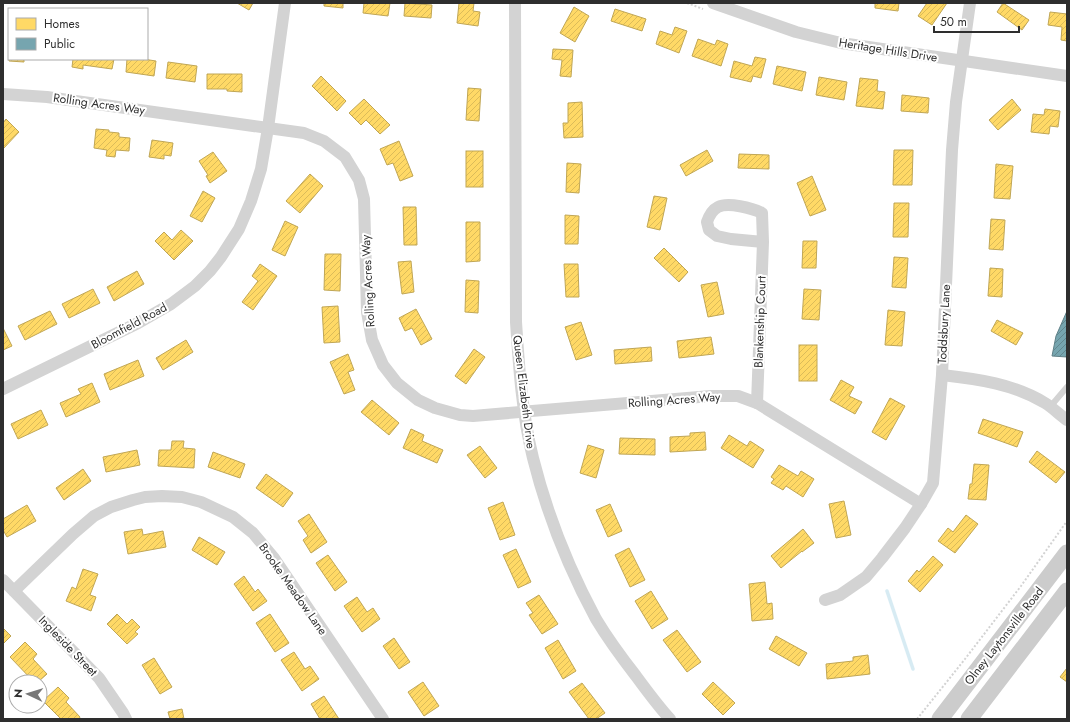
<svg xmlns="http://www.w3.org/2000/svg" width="1070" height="722" font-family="Jost,sans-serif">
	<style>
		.homes { fill: url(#homes-hatch); stroke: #c0a655 }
		.public { fill: url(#public-hatch); stroke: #608188 }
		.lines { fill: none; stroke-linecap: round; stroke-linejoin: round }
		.stream { stroke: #d7ebf3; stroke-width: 3.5 }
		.path { stroke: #d3d3d3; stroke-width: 2; stroke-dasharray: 2 2; stroke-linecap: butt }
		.service { stroke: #d3d3d3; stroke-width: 6 }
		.minor { stroke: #d3d3d3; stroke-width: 12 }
		.secondary { stroke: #ccc; stroke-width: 17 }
		.labels { text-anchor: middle; stroke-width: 4; stroke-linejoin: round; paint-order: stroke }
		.street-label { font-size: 12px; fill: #2e2e2e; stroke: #fff }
	</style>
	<defs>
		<pattern id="homes-hatch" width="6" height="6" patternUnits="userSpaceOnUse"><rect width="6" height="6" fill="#ffd966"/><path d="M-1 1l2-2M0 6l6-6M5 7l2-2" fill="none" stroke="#dbbb59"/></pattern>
		<pattern id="public-hatch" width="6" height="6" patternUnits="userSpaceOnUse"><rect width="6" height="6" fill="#76a5af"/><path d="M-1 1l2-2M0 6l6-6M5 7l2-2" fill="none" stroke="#61878f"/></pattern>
	</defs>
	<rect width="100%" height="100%" fill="#fff"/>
	<!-- homes -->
	<g class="homes">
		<path d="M237,3H253L249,10Z"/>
		<path d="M324,3H343V8L324,6Z"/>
		<path d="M364,3H390L388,16L363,13Z"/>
		<path d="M405,3L432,5L431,18L404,16Z"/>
		<path d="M459,3H474L473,11L480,12L478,26L457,23Z"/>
		<path d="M875,3H899L898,11L875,8Z"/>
		<path d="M927,3H947L932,25L918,16Z"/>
		<path d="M1003,3L1029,20L1022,30L997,12Z"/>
		<path d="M574,7L589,16L575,42L560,33Z"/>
		<path d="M615,9L646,19L642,31L611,21Z"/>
		<path d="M1050,12L1067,14V41L1061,40L1062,27L1048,25Z"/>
		<path d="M675,27L687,31L679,53L656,44L660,31L672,35Z"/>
		<path d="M698,39L715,45L717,40L728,44L721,66L692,56Z"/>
		<path d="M553,49L573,50L571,77L560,76L562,60L552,59Z"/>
		<path d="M9,55V59H24V62L9,61Z"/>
		<path d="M755,57L766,59L761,78L753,76L751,82L730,77L734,61L752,66Z"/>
		<path d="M73,59H114L112,69L83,65V69L72,67Z"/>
		<path d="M127,59H143L156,61L154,76L126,72Z"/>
		<path d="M168,62L197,66L195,82L166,78Z"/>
		<path d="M777,66L806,72L802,91L773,84Z"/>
		<path d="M207,74H242V92L227,91V89H207Z"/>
		<path d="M321,76L346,101L337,111L312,86Z"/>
		<path d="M819,77L847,82L844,100L816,95Z"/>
		<path d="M860,78L878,80L877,91L885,92L883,109L856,106Z"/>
		<path d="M468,88L481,89L479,121L466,120Z"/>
		<path d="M902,95L929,98L928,113L901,111Z"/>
		<path d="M364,99L390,125L380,134L366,120L361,125L349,113Z"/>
		<path d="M1012,99L1021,110L998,130L989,120Z"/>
		<path d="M582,102L583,137L564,138L563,123H568V103Z"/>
		<path d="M1045,109L1060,111L1058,127L1050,126L1049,134L1031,132L1033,114L1044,115Z"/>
		<path d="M6,119L19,132L3,149V123Z"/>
		<path d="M96,129L109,130V132L119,133V137L130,138L129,151L116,150L115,157L106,156L107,150L94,148Z"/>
		<path d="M152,140L173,143L171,156L164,155V159L149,157Z"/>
		<path d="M399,141L413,176L400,181L393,163L387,165L380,149Z"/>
		<path d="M707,150L713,161L686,176L680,165Z"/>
		<path d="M894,150H913L912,185H893Z"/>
		<rect x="466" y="151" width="17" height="36"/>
		<path d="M213,152L227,171L210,183L206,176L208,175L199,161Z"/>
		<path d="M739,154L769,155V169L738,168Z"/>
		<path d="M567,163L581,164L579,193L566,192Z"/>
		<path d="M996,164L1013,166L1010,199L994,198Z"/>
		<path d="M310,174L323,186L300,213L286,201Z"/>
		<path d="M812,176L826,210L810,216L797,183Z"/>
		<path d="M203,191L215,198L202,222L190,216Z"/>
		<path d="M654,196L667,198L660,230L647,227Z"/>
		<path d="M894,203H909L908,237H893Z"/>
		<path d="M403,207H416L417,245H404Z"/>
		<path d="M565,215L579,216L578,244H565Z"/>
		<path d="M991,219L1005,220L1003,250L989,249Z"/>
		<path d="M285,221L298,227L285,256L272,250Z"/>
		<path d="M466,222H480V261L466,262Z"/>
		<path d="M181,230L193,241L174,260L155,241L164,232L172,240Z"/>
		<path d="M803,241H817L816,268H802Z"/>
		<path d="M664,248L688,272L679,282L654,258Z"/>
		<path d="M325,254H341L340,291L324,290Z"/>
		<path d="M894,257L908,258L906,288L892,287Z"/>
		<path d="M411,261L414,292L402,294L398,262Z"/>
		<path d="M260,264L277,276L253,310L242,302L258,281L252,276Z"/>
		<path d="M564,264H578L579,297H566Z"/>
		<path d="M990,268L1003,269L1002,297L988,296Z"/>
		<path d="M137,271L144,284L114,301L107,287Z"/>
		<path d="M466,280L479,281L478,313L465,312Z"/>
		<path d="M717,282L724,314L708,317L701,285Z"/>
		<path d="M93,289L100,303L69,318L62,304Z"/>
		<path d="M804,289L821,290L819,320L802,319Z"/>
		<path d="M338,306L340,342L324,343L322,307Z"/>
		<path d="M416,309L432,339L421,345L412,328L405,331L399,318Z"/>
		<path d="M888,310L905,312L902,346L885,345Z"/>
		<path d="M50,311L57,324L25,340L18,326Z"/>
		<path d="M997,320L1023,333L1016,345L991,331Z"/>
		<path d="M581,322L592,355L576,360L565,327Z"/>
		<path d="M3,328L12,346L3,350Z"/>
		<path d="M711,337L714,354L679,358L677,341Z"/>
		<path d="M186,340L193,352L163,370L156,358Z"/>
		<rect x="799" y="345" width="18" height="36"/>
		<path d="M651,347L652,361L615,364L614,350Z"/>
		<path d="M474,349L485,357L466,384L455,376Z"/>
		<path d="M348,354L354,370L348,372L355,390L344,394L330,362Z"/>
		<path d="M138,360L144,376L110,390L104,374Z"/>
		<path d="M841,380L854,387L849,396L862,402L855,414L830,400Z"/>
		<path d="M92,383L100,402L66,417L60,403L81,394L78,389Z"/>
		<path d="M890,398L905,406L886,440L872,432Z"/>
		<path d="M372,400L399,423L389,435L361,412Z"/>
		<path d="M41,410L48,425L18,439L11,424Z"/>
		<path d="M983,419L1023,432L1017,447L978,433Z"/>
		<path d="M411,429L424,435L422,441L443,450L437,463L403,448Z"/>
		<path d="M705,432L706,450L670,452V437L690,436V433Z"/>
		<path d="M729,435L747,446L750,441L764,450L753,468L721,448Z"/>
		<path d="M620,438L655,439V455L619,454Z"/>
		<path d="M172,441H184L183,448L195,449L194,468L158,466L159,450H171Z"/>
		<path d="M588,445L604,450L596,478L580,473Z"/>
		<path d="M480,446L497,468L485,478L467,455Z"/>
		<path d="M137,450L140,465L106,472L103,457Z"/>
		<path d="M1037,451L1065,472L1056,483L1029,462Z"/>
		<path d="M213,452L245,464L240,478L208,467Z"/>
		<path d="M974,464L989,465L986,500L968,499L970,484H972Z"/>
		<path d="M779,465L798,476L801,471L814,479L803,497L786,486L783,490L771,483L774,479L771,477Z"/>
		<path d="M83,469L91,481L64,500L56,488Z"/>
		<path d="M266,474L293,493L283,507L256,488Z"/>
		<path d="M844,501L851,535L836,538L829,504Z"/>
		<path d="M503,502L515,535L500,540L488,508Z"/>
		<path d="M610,504L622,531L608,537L596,510Z"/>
		<path d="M27,505L36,521L7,537L3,530V519Z"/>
		<path d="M309,514L327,542L311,553L303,540L308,536L298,521Z"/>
		<path d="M966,515L978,524L955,553L938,541L948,528L953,532Z"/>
		<path d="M142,529L143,535L163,531L166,547L128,554L124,532Z"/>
		<path d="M803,529L814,543L802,552V551L781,568L771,556Z"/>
		<path d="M199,537L225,552L217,565L192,550Z"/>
		<path d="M629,548L645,580L630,587L615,555Z"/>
		<path d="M516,549L531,582L518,588L503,555Z"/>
		<path d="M328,555L347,582L335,591L316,563Z"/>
		<path d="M933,556L943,565L920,592L908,581L917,570L919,572Z"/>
		<path d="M83,569L98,574L90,595L96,597L91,611L66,601L72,587L76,589Z"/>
		<path d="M244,576L255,592L258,589L267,601L253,611L234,584Z"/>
		<path d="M765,582L767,604L772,603L773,619L752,621L749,584Z"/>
		<path d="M651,591L668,619L652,629L635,601Z"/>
		<path d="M539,595L558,624L542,634L529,615L533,613L526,603Z"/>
		<path d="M357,597L367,612L373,608L380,619L362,632L344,606Z"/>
		<path d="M117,614L127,624L132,619L140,627L135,632L138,634L127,644L107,624Z"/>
		<path d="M270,614L289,643L275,652L256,623Z"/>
		<path d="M3,628L11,636L3,644Z"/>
		<path d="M677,630L701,662L687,672L663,640Z"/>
		<path d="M776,636L807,653L799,666L769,649Z"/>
		<path d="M394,638L410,662L399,669L383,646Z"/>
		<path d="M558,640L576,671L563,679L545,648Z"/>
		<path d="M25,642L37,654L33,659L47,674L38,682H34L10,657Z"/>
		<path d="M294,652L305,669L310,666L319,679L302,691L281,660Z"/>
		<path d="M868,655L870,674L827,679L826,664L853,661V657Z"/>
		<path d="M154,658L172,687L160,694L142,665Z"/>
		<path d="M1067,668V682L1060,677Z"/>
		<path d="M423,682L439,706L424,716L408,692Z"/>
		<path d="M713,682L735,703L723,715L702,694Z"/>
		<path d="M582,683L605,713L596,719H589L569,692Z"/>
		<path d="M58,687L69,698L66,702L80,717L79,719H61L43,701Z"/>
		<path d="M324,696L339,719H320L311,704Z"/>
		<path d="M182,709L184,719H170L168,712Z"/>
	</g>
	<!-- public -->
	<path class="public" d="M1067,311V357L1052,356L1056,336Z"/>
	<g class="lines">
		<!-- stream -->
		<path class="stream" d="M887,591L913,669"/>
		<!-- path -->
		<g class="path">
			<path d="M687,3L703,9"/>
			<path d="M917,719L965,659L1021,586L1067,521"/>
		</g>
		<!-- service -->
		<path class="service" d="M1050,407L1067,387"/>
		<!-- minor -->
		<g class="minor">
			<path d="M515,3L516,322C519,368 522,414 533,458C547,514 569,569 596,619C608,639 622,658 636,676C647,691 658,706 670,719"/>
			<path d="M713,3L796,32L841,43L1067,76"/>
			<path d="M3,94L47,97L268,128L304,133L324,141L345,157L359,180L364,199L367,312L372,340L383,365L397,383L418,400L435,408L460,415L473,416L711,396H738L757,403L921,504"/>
			<path d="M942,375C978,379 1014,384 1045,403C1053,408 1060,415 1067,420"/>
			<path d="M3,389L138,323L171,304L195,286L210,271L221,257L239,229L251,201L261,169L268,128L285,3"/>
			<path d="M757,403L763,242L762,213C752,208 728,202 718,207C712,210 709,216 707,222L709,230L717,236L731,239L763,242"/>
			<path d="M3,580L99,678L123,713L126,719"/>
			<path d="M14,591L73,534L94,516L111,507L133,500L145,497L162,496L182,497L201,502L233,517L253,533L274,558L383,719"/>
			<path d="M825,600L840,595L866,577L882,558L905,528L921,504L933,483L942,375L952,150L956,102L970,3"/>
		</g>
		<!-- secondary -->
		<g class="secondary">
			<path d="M940,719L1067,553"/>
			<path d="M969,719L1067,591"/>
		</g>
	</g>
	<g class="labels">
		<!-- street labels -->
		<g class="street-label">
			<text transform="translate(888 50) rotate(9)" y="4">Heritage Hills Drive</text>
			<text transform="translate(99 104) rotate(8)" y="4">Rolling Acres Way</text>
			<text transform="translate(368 281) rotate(-93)" y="4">Rolling Acres Way</text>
			<text transform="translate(760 322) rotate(-88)" y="4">Blankenship Court</text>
			<text transform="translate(944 324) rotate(-87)" y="4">Toddsbury Lane</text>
			<text transform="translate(129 326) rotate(-28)" y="4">Bloomfield Road</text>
			<text transform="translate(524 392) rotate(83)" y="4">Queen Elizabeth Drive</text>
			<text transform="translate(674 400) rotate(-4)" y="4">Rolling Acres Way</text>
			<text transform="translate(293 589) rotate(55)" y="4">Brooke Meadow Lane</text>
			<text transform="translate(1004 636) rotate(-52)" y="4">Olney Laytonsville Road</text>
			<text transform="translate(68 646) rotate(46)" y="4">Ingleside Street</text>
		</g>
	</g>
	<!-- border -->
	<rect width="1070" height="722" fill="none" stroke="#2e2e2e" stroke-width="8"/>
	<!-- legend -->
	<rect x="8" y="8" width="140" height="52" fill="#ffffff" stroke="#ababab"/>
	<rect x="16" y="18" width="20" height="12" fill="#ffd966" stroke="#ababab"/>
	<text x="44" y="28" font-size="12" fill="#2e2e2e">Homes</text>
	<rect x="16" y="38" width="20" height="12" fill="#76a5af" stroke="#ababab"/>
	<text x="44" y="48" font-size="12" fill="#2e2e2e">Public</text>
	<!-- north arrow -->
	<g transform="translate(28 694) rotate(274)"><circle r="19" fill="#ffffff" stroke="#ababab"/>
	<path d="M0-3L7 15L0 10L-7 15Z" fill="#777777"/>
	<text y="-6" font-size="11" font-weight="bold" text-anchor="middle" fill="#2e2e2e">N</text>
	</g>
	<!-- scale -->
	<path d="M934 26v6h85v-6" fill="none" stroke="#2e2e2e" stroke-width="2"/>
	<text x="940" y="26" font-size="12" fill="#2e2e2e" stroke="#ffffff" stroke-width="3" paint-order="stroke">50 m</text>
</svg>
